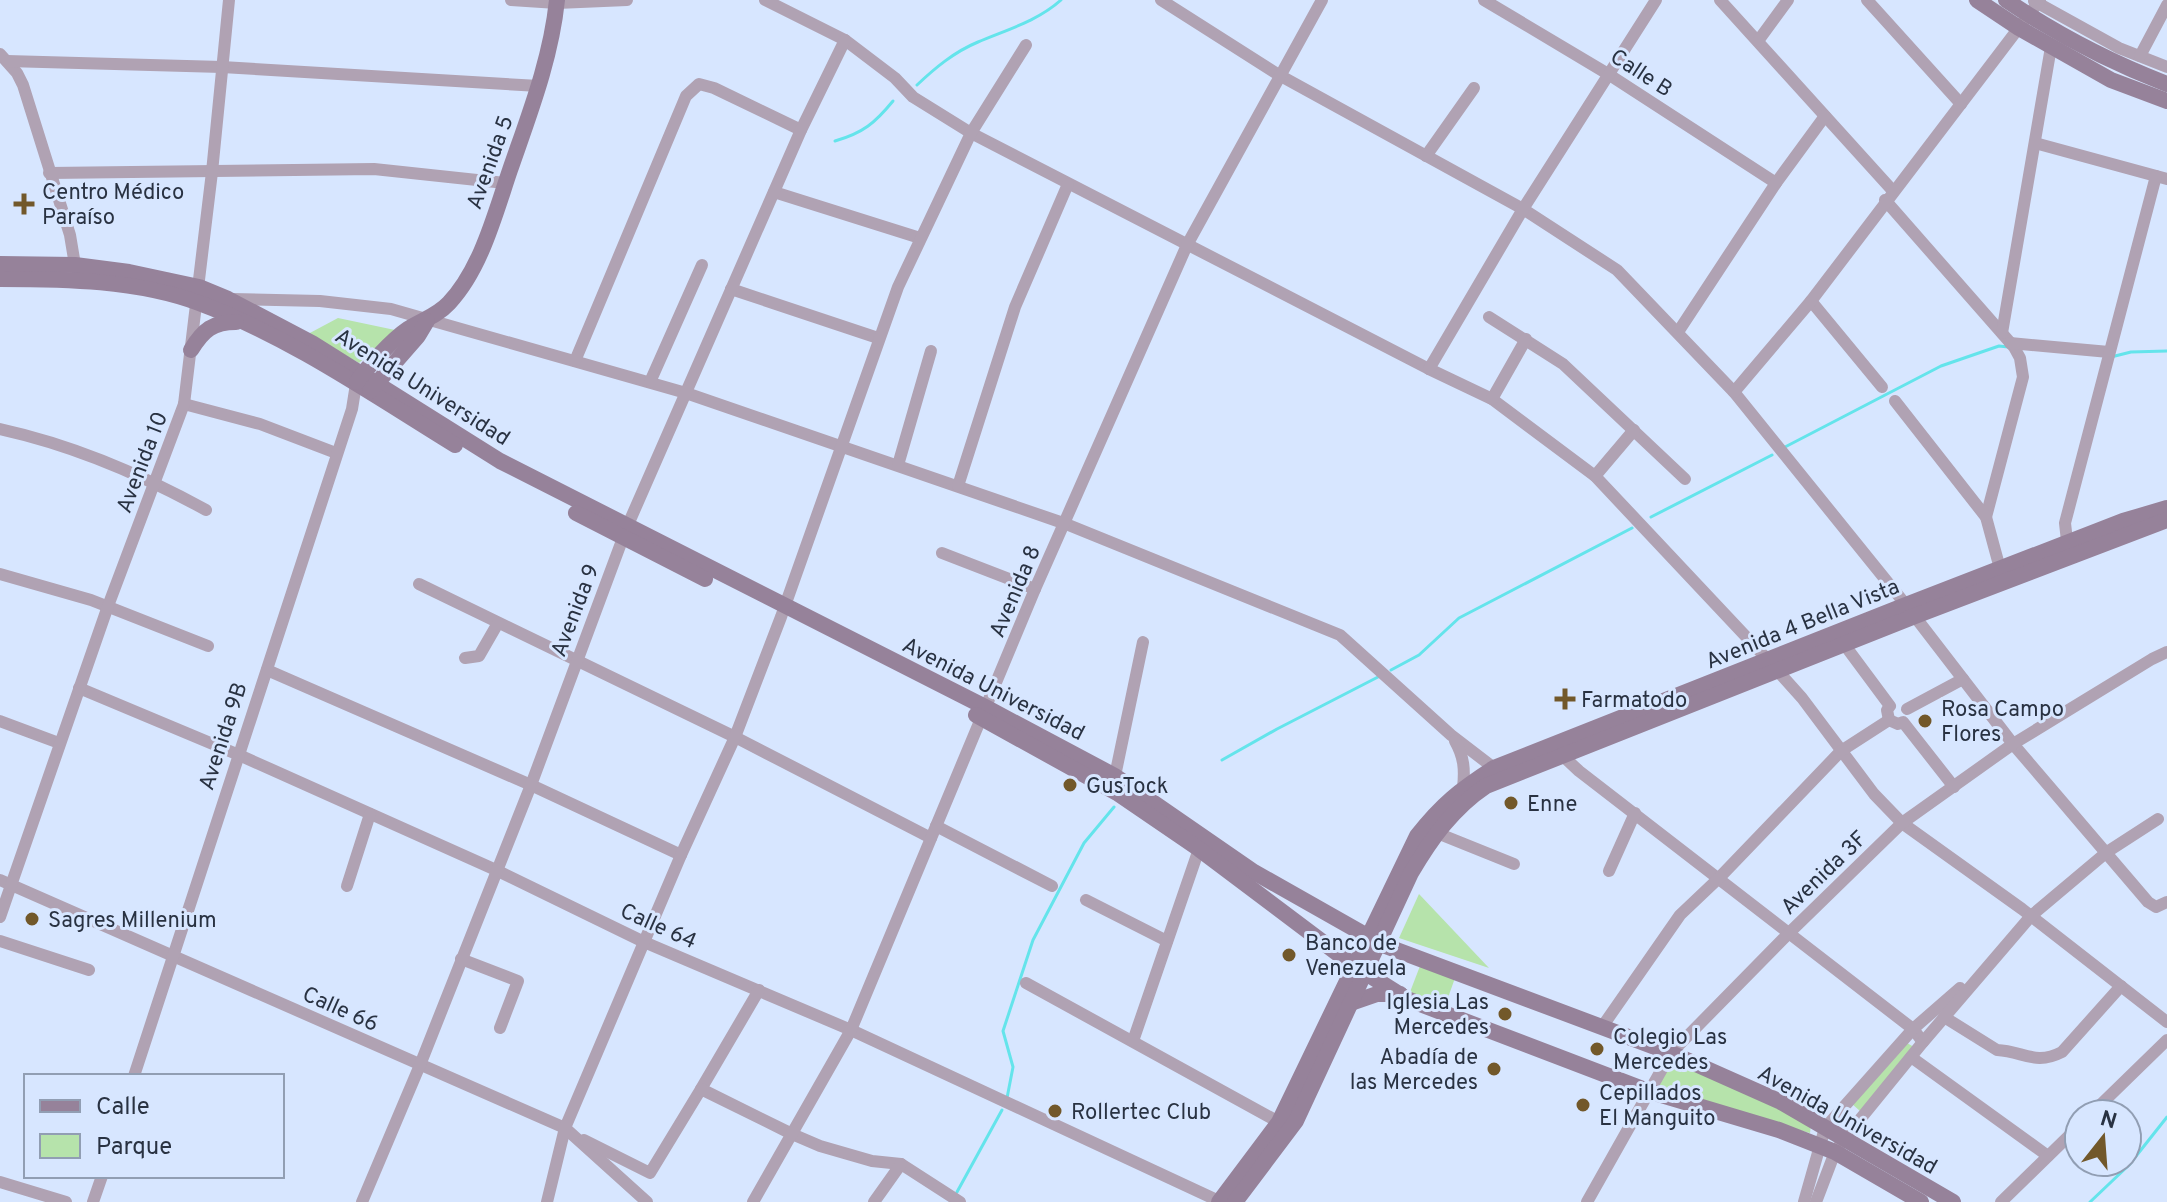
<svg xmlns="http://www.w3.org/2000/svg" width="2167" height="1202" font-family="Overpass,sans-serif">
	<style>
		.green { fill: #b6e3ab }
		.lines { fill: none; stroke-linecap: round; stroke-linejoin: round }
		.stream { stroke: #64e4eb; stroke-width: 3 }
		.street { stroke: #b0a2b3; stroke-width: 12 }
		.secondary { stroke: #96829a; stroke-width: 16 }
		.poi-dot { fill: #72582a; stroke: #d7e6ff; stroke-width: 3 }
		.labels { text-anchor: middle; stroke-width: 6; stroke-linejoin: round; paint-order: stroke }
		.street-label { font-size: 22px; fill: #293242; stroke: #d7e6ff }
		.poi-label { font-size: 22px; fill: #293242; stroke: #d7e6ff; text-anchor: start }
	</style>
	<rect width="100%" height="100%" fill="#d7e6ff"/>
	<!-- green -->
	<g class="green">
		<path d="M338,318L395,330L359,363L308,334Z"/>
		<path d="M1419,894L1489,968L1399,938Z"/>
		<path d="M1420,966L1455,978L1445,1006L1410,992Z"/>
		<path d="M1907,1043L1914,1047L1860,1111L1851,1103Z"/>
		<path d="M1671,1053L1811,1124L1810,1133L1648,1091Z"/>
	</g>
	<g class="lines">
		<!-- stream -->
		<g class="stream">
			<path d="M917,85C935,68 954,52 978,42C1006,30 1038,21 1061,0"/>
			<path d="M835,141C863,133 875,123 893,101"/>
			<path d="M2111,357L2131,352L2167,351"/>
			<path d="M1785,447L1941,366L1999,346L2008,347"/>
			<path d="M1651,517L1772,455"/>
			<path d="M1391,670L1419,655L1459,618L1632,528"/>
			<path d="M1222,760L1277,729L1378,677"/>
			<path d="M1007,1098L1013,1067L1003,1031L1033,940L1084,843L1114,807"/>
			<path d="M957,1192L1002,1110"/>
			<path d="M2090,1202L2129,1165L2167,1117"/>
		</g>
		<!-- street -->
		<g class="street">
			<path d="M511,0L557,3L627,0"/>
			<path d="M765,0L845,40L895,78L913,97L971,133L1429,369L1492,399L1595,476L1768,660L1802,698L1874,794L1902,823L2022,909L2167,1022"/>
			<path d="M1161,0L1279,75L1523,209L1617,270L1734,392L1906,605L2013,744L2148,902L2156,907L2167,902"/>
			<path d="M1484,0L1608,74L1776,183"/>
			<path d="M1720,0L1893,191"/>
			<path d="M1867,0L1961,104"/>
			<path d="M2034,1L2119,48L2167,67"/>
			<path d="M1758,41L1788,0"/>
			<path d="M0,54L17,73L23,85L70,235L75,265"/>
			<path d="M2140,56L2167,5"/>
			<path d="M7,61L222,67L539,86"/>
			<path d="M2035,143L2167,179"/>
			<path d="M1426,156L1474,88"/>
			<path d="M49,173L374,169L505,183"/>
			<path d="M774,192L920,238"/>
			<path d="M1885,200L2014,347L2020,358L2023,377L1986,517"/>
			<path d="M731,289L878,338"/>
			<path d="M231,299L320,301L391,309L686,393L1066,524L1340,635L1451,735L1494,768"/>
			<path d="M1811,301L1882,387"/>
			<path d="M1489,317L1563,364L1685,479"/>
			<path d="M1678,332L1776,183L1825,116"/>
			<path d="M2002,333L2051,47"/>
			<path d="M2010,343L2109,352"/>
			<path d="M575,361L686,96L699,84L714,88L801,130"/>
			<path d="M1429,369L1523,209L1656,0"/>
			<path d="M650,382L702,265"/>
			<path d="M1734,392L1811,301L2040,0"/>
			<path d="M1492,399L1526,339"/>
			<path d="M1895,401L1986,517L2002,576"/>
			<path d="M184,404L260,424L336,453"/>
			<path d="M0,429C73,445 141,474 206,510"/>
			<path d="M898,465L931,351"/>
			<path d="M1595,476L1634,430"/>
			<path d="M958,486L1015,307L1068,184"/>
			<path d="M2068,550L2065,523L2156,176"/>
			<path d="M942,553L1035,589"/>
			<path d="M0,574L91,600L208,646"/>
			<path d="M419,584L735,737L931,838"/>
			<path d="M1841,640L1890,706L1887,710L1889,720"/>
			<path d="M465,658L479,656L498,623"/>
			<path d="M267,670L531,785L681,855"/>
			<path d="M79,688L239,755L496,870L644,942L851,1030L1221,1202"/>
			<path d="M1907,709L1963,679"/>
			<path d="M1889,720L1898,724L1903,722L1954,787"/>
			<path d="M0,721L59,743"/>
			<path d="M1455,741C1464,757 1465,769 1463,788"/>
			<path d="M1561,750L1564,757L1579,771L1913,1029L1923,1042"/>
			<path d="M1115,776L1143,642"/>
			<path d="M936,826L1052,886"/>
			<path d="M1437,833L1514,864"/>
			<path d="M1609,871L1635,813"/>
			<path d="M0,880L565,1128L647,1202"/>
			<path d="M347,886L370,814"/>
			<path d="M1086,900L1167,941"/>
			<path d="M0,917L108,606L184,404L212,172L229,0"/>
			<path d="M0,941L89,970"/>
			<path d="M461,959L518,981L500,1028"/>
			<path d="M1026,983L1286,1126"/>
			<path d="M1944,1017L1997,1050C2023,1051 2035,1066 2062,1052L2121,986"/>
			<path d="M1602,1027L1680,915L1719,878L1841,751L1889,720"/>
			<path d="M1133,1041L1199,849"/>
			<path d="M1911,1057L2048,1156"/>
			<path d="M134,1076L352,409L356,384"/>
			<path d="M701,1089L759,990"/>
			<path d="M2091,1114L2167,1040"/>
			<path d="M584,1140L650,1173L701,1089L792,1134L820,1146L872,1161L901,1164L960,1202"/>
			<path d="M0,1182L66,1202"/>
			<path d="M93,1202L102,1176"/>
			<path d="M362,1202L420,1065L531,785L627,527L801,130L845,40"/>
			<path d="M547,1202L565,1128L681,855L735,737L781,617L898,287L971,133L1026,45"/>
			<path d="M753,1202L851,1030L1035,589L1187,245L1322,0"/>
			<path d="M874,1202L901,1164"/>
			<path d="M1587,1202L1671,1053L1789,933L1902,823L2013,744L2152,659L2167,652"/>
			<path d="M1804,1202L1825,1128L1913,1029L1960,988"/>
			<path d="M1816,1202L1835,1152L1844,1139L1923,1042L2031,916L2107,852L2158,819"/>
			<path d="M2001,1202L2079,1126"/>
		</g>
		<!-- secondary -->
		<g class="secondary">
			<path d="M1977,0L2019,28L2111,80L2167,101"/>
			<path d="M2006,0C2056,34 2110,62 2167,84"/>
			<path d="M0,264L75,265L129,272L199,287L228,299L312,343L500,461L987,708L1115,776L1254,872L1383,945L1671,1053L1781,1102L1953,1202"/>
			<path d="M0,279C65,279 137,280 199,303C290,337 372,394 455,445"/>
			<path d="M191,350C203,330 213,322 236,322"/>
			<path d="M357,382C367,367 393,339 408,329C422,320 437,316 449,303C481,269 495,214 510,170C529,115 551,59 557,0"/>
			<path d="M370,391L418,336L427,321"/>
			<path d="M576,513L705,579"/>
			<path d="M976,715L1117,793L1199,849L1353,965L1407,999L1648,1091L1779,1130L1835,1152L1921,1202"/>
			<path d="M1351,1003L1377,994H1400"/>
			<path d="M1219,1202L1279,1122L1417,836C1442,804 1460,790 1494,768L1906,605L2123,521L2167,508"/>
			<path d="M1235,1202L1296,1121L1411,873C1431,839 1453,808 1486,786L1915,616L2167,520"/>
		</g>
	</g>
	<!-- markers -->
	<g class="poi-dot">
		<path d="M20 192h8v8h8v8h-8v8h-8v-8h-8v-8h8z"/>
		<path d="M1561 687h8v8h8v8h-8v8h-8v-8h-8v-8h8z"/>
		<circle cx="1925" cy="721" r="8"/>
		<circle cx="1070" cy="785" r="8"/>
		<circle cx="1511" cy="803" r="8"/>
		<circle cx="32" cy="919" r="8"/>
		<circle cx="1289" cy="955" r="8"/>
		<circle cx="1505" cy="1014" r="8"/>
		<circle cx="1597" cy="1049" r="8"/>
		<circle cx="1494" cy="1069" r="8"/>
		<circle cx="1583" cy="1105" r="8"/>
		<circle cx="1055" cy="1111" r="8"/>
	</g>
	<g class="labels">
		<!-- street labels -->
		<g class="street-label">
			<text transform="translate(1642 72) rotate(33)" y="8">Calle B</text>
			<text transform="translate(489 162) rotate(-70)" y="8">Avenida 5</text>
			<text transform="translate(423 386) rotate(32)" y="8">Avenida Universidad</text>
			<text transform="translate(141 462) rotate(-69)" y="8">Avenida 10</text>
			<text transform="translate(1014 591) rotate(-67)" y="8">Avenida 8</text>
			<text transform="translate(574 610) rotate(-69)" y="8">Avenida 9</text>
			<text transform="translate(1802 623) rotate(-22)" y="8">Avenida 4 Bella Vista</text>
			<text transform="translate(994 688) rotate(27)" y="8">Avenida Universidad</text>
			<text transform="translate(222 736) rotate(-72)" y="8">Avenida 9B</text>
			<text transform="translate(1823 872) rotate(-44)" y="8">Avenida 3F</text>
			<text transform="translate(659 925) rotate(24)" y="8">Calle 64</text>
			<text transform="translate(341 1008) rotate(24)" y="8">Calle 66</text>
			<text transform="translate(1848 1119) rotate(29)" y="8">Avenida Universidad</text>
		</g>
		<!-- poi labels -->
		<g class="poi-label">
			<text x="42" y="199">Centro Médico<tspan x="42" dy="25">Paraíso</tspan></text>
			<text x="1581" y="707">Farmatodo</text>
			<text x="1941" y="716">Rosa Campo<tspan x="1941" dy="25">Flores</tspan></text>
			<text x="1086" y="793">GusTock</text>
			<text x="1527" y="811">Enne</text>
			<text x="48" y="927">Sagres Millenium</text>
			<text x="1305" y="950">Banco de<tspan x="1305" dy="25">Venezuela</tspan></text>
			<text x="1489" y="1009" text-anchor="end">Iglesia Las<tspan x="1489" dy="25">Mercedes</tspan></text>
			<text x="1613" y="1044">Colegio Las<tspan x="1613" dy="25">Mercedes</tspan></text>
			<text x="1478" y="1064" text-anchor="end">Abadía de<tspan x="1478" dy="25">las Mercedes</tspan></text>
			<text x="1599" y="1100">Cepillados<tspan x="1599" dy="25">El Manguito</tspan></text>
			<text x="1071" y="1119">Rollertec Club</text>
		</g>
	</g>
	<!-- legend -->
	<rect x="24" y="1074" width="260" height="104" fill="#d7e6ff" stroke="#919eb3" stroke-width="2"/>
	<rect x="40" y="1100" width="40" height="12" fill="#96829a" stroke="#919eb3" stroke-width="2"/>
	<text x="96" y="1114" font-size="24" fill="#293242">Calle</text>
	<rect x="40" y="1134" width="40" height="24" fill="#b6e3ab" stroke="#919eb3" stroke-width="2"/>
	<text x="96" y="1154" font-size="24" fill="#293242">Parque</text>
	<!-- north arrow -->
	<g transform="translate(2103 1138) rotate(17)"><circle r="38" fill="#d7e6ff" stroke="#919eb3" stroke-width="2"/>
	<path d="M0-6L14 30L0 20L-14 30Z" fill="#72582a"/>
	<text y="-12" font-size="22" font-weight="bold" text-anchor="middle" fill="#293242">N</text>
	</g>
</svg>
